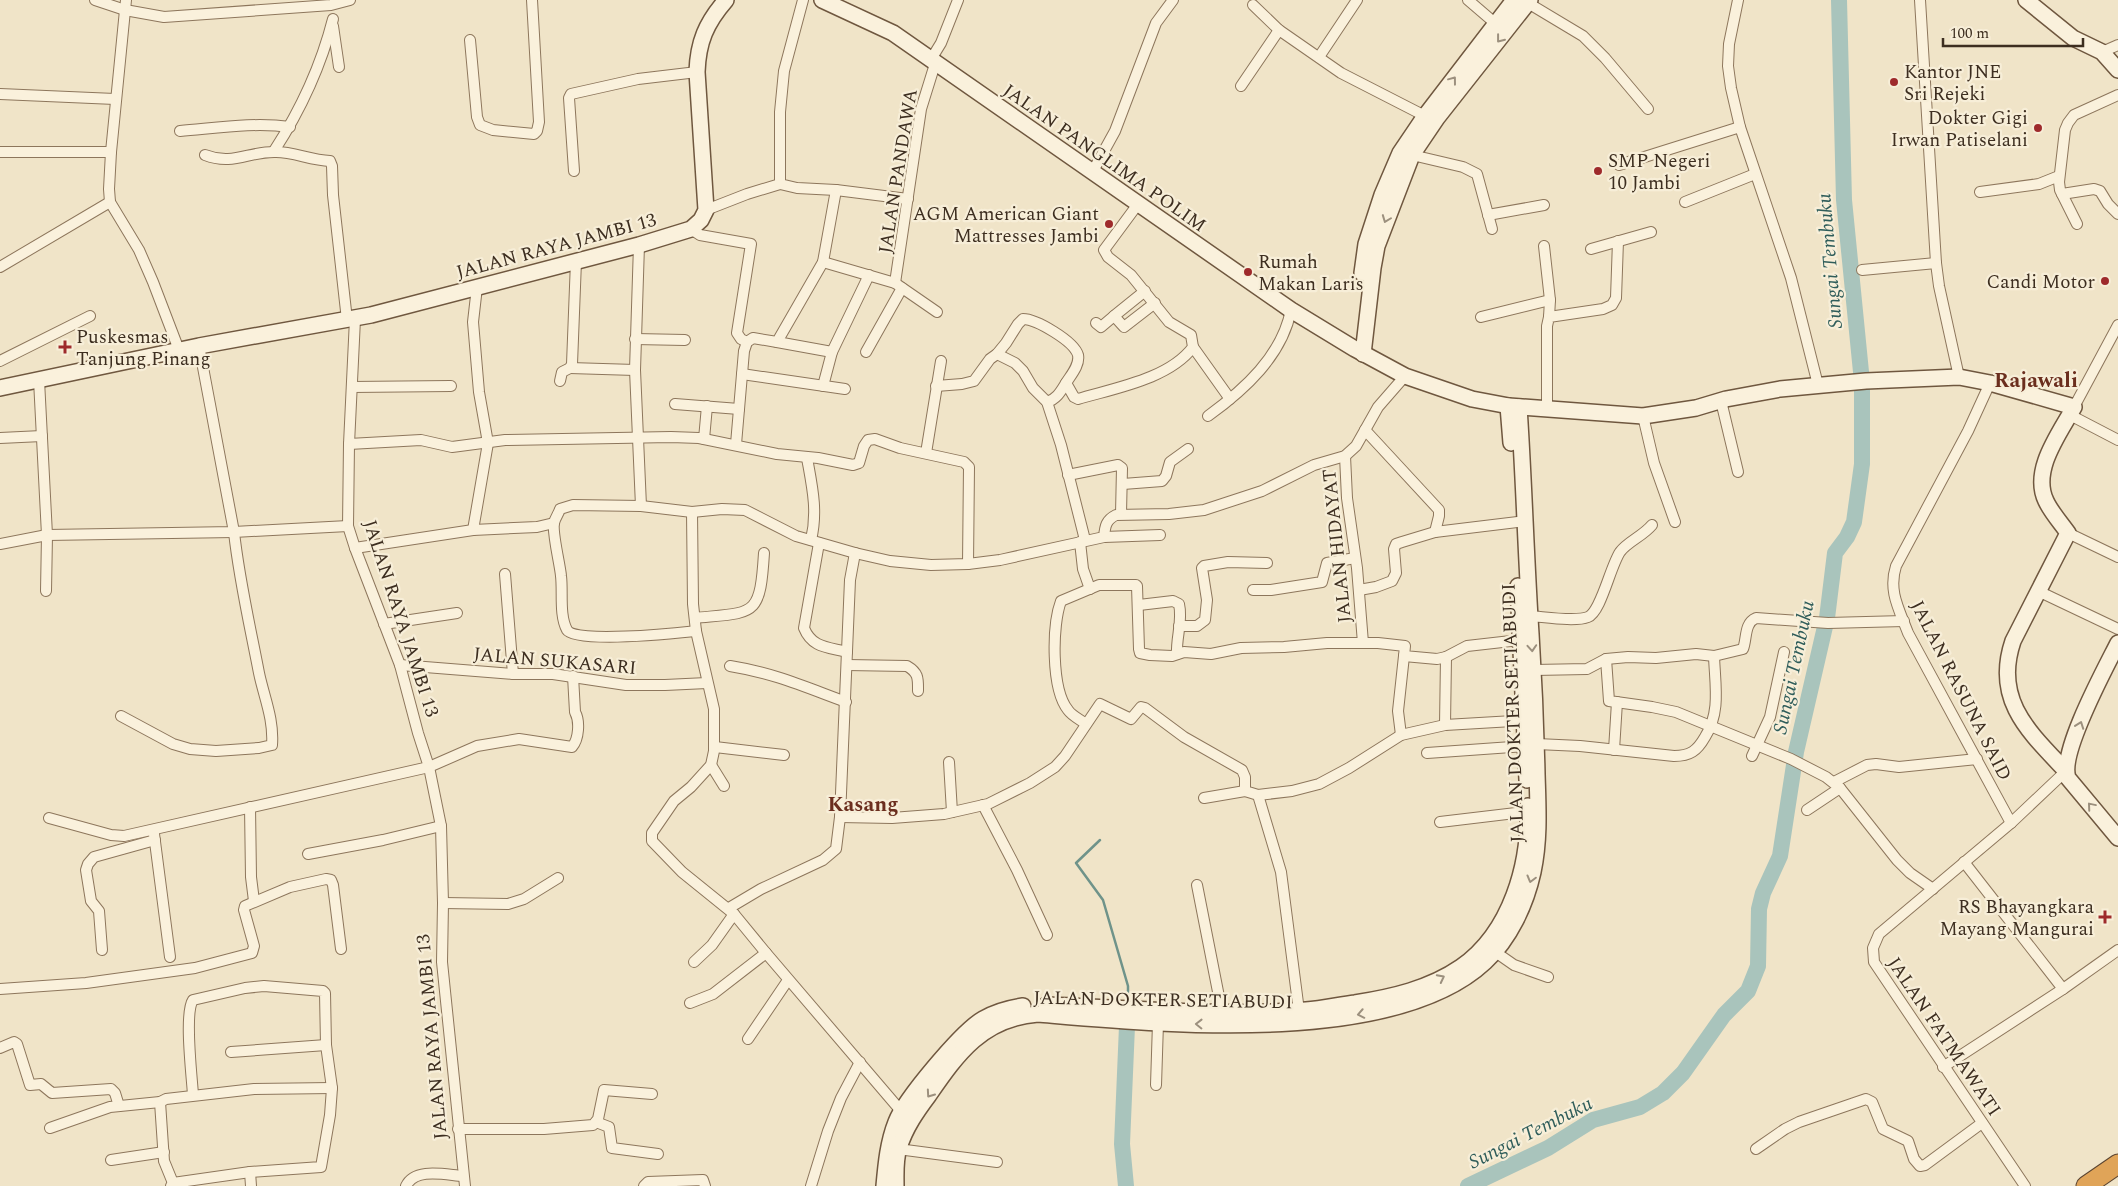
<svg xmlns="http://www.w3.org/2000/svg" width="2118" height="1186" font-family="Spectral,serif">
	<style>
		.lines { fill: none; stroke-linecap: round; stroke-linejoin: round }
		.stream { stroke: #6f938a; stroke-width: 2.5 }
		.river { stroke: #a9c4bc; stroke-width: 16 }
		.street-casing { stroke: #8d765c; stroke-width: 12 }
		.secondary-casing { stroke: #6f573f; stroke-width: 18 }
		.highway-casing { stroke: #5b4430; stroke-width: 21 }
		.street { stroke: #faf1dc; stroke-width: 10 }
		.secondary { stroke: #faf1dc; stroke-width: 15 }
		.highway { stroke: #e0a458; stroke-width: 19 }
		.oneway { stroke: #9c907e }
		.poi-dot { fill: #9e2a2b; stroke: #f7eed8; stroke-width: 2 }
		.labels { text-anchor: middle; stroke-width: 4.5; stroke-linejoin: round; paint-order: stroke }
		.poi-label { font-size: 19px; fill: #3d2e20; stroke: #f7eed8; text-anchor: start }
		.street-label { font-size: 19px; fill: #3d2e20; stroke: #f7eed8 }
		.water-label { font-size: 20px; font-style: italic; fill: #2f5d5a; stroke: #f7eed8 }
		.quarter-label { font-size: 21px; font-weight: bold; fill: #6b2e1e; stroke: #f7eed8 }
	</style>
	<rect width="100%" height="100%" fill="#f0e4c8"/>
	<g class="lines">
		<!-- stream -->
		<path class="stream" d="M1100,840L1076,863L1103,900L1128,986V1003"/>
		<!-- river -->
		<g class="river">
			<path d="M1126,1186L1122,1144L1127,1026"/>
			<path d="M1468,1186L1548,1148L1593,1120L1640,1107L1663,1093L1683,1073L1724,1015L1748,991L1758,966L1759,909L1763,893L1780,856L1796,752L1827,618L1835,553L1847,537L1854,522L1862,464V382L1844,200L1839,0"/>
		</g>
		<defs>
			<g id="street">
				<path d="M95,0L125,10L164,17L331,5L350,0"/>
				<path d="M126,0L111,152L109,189L110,202L139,250L153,282L179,350"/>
				<path d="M803,0L784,71L780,112V184L797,188L836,190L908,199"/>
				<path d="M1468,0L1496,24"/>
				<path d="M1738,0L1729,44L1728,66L1731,88L1740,127L1791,278L1818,385"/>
				<path d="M1920,0L1936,263L1939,286L1959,377"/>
				<path d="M1528,3L1583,36L1605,58L1648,109"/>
				<path d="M1253,5L1279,30"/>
				<path d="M333,26L339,67"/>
				<path d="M470,40L477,117L480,125L493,130L534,134L537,131L539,122L532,0"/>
				<path d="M2102,52L2118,45"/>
				<path d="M1319,57L1357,0"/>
				<path d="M930,61L941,43L958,0"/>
				<path d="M1241,86L1279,30L1341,73L1425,116"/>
				<path d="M0,94L115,99"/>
				<path d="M180,131C217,128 254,122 290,127"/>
				<path d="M274,151C300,111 321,66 333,19"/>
				<path d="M0,152H111"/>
				<path d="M205,155C233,166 249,151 276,152C294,152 310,160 330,161L332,166L333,195L347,320"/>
				<path d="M1412,155L1463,167L1477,174L1492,229"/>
				<path d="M1619,165L1740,127"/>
				<path d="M574,171L569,98L571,94L638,79L697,72"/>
				<path d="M1093,171L1115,131L1156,23L1173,0"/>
				<path d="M1980,192L2039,184L2059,176"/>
				<path d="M2062,194L2094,189L2100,191L2108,204L2118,214"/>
				<path d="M1685,202L1755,174"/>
				<path d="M706,210L747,194L780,184"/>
				<path d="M1488,215L1544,205"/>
				<path d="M2077,224L2060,190L2059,182L2065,130L2068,123L2074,115L2118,95"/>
				<path d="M691,229L700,235L751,244L737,333L741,339L747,342"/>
				<path d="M639,245L635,370L641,506"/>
				<path d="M1544,246L1550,300L1549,317"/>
				<path d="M1591,249L1651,232"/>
				<path d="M823,262L895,283L937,312"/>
				<path d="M0,267L110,202"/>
				<path d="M1862,270L1936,263"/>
				<path d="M895,283L921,109L935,64"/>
				<path d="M1145,291L1114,316L1124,327L1155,303"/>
				<path d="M1481,317L1550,300"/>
				<path d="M355,319L349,444L348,526L355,548L400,665L418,733L429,767L441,826L443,903L442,962L465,1186"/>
				<path d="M1096,323L1101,327L1114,316"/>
				<path d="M635,339L685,340"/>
				<path d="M777,342L832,352"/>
				<path d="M1193,347L1230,399"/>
				<path d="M866,352L902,288"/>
				<path d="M997,354L1015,363L1023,371L1033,388L1047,402L1061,445L1085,540"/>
				<path d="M0,361L90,316"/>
				<path d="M570,368L635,370"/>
				<path d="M742,374L845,389"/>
				<path d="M39,380L47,535L46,591"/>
				<path d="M560,381L562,372L570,368L572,364L576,261"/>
				<path d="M1066,383L1074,397L1078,399C1115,388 1169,379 1193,347L1191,335L1169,322L1131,275L1108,257L1104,250L1138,204"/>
				<path d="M1990,383L1968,431L1896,566C1888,591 1899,609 1908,633L2011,823"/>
				<path d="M823,386L832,352L869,275"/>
				<path d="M936,386L962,384L974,381L990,359L997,354L1006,343L1018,324L1023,319C1036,319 1074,341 1078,355C1080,365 1071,375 1066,383C1061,391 1057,399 1047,402"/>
				<path d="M352,387L451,386"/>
				<path d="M1721,401L1738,472"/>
				<path d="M675,404L739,409"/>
				<path d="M2074,407L2118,325"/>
				<path d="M1547,409V326L1549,317L1603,309L1612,305L1616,298L1618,241"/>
				<path d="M2070,415L2118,440"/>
				<path d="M1208,416C1244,390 1282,356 1291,310"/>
				<path d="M1643,416L1654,463L1675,522"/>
				<path d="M1365,430L1439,510V516L1435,532"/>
				<path d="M0,438L42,436"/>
				<path d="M704,439L707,406"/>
				<path d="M349,444L421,440L452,447L505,440L671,437L699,438L777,454L818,458L853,465L859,463L864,446L868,440L875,439L900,448L964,462L969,467L968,564"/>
				<path d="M736,444L744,351L747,342L753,338L777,342L823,262L836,190"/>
				<path d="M926,453L941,361"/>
				<path d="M1345,456L1347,498L1357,568L1363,643"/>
				<path d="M807,458C812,486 818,511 811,540"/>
				<path d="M1068,475L1118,465L1122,468L1121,514"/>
				<path d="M1123,484L1162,481L1166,476L1170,462L1188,449"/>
				<path d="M692,512L693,604L696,631L714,709V751L711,765L691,787L674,801L652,833V841L682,872L734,914L766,953L901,1111L906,1114"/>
				<path d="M473,530L488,443L479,392L473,322L477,287"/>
				<path d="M2068,533L2118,557"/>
				<path d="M1104,537L1160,535"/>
				<path d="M1080,542L1083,569L1090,589"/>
				<path d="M819,543L804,628C812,648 828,647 847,652"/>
				<path d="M0,544L47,535L234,532L199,346"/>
				<path d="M355,548L473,530L537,527L554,523"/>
				<path d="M505,574L513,674"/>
				<path d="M1253,590H1271L1322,582L1327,563L1355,558"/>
				<path d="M1359,590L1376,587L1392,581L1396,573L1394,549L1396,544L1402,542L1435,532L1526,521"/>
				<path d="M2038,591L2118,629"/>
				<path d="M1139,605L1173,601L1179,604C1183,621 1176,637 1177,654"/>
				<path d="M1530,616C1545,617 1575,622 1588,617C1601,612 1610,567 1620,552C1627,542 1643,536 1652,525"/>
				<path d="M695,618C755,612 760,618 764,553"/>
				<path d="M384,624L457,613"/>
				<path d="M1179,626H1197L1205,620L1207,600L1202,568L1204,566L1228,562L1267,563"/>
				<path d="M696,631C677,633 575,644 567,630C559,615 563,592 561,576C560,564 552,533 554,523C555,518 559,513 560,509L573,505L641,506L692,512L722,509L745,510L796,536L855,553L890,561L931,565L968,564L1000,560L1104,537C1105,526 1106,520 1116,515L1169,514L1204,510L1262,491L1314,465L1345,456L1356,446L1378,407L1405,376"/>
				<path d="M1446,657L1467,646L1520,640"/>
				<path d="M1606,659L1609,701L1652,707L1676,712L1791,759L1826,777L1840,788L1897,860L1910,873L1933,889"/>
				<path d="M400,665L513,674H553L626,685H665L707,683"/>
				<path d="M847,665L907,666C919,673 918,679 918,691"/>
				<path d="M730,666C774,673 805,687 846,702"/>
				<path d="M1534,670L1587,669L1606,659L1628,657L1656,658L1696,654L1714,656L1743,649C1747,639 1744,623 1756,618L1828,623L1904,621"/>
				<path d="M121,716L173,744L190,749L216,751L259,748L272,745C274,719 264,697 259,673C250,626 239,579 234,532L348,526"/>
				<path d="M1086,724C1081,720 1072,716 1068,710C1051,689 1052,625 1061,601L1099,585H1136L1137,586L1139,649L1140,653L1150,655L1172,656L1184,652L1211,654L1241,648L1284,647L1327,643H1378L1405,646L1404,656L1437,659L1446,657L1445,725"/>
				<path d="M1401,735L1398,711L1404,656"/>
				<path d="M1537,744L1580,746L1674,756C1690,756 1697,751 1705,737C1721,712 1715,685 1714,656"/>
				<path d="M715,747L784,755"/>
				<path d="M1614,750L1617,702"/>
				<path d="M1427,753L1526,746"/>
				<path d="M1752,756L1770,717L1784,652"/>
				<path d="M949,762L952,812"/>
				<path d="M711,765L724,786"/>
				<path d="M1834,782L1867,765L1876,764L1899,767L1977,759"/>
				<path d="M1258,795L1292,791L1319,784L1349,768L1401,735L1445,725L1530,720"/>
				<path d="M1204,798L1245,791"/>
				<path d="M983,805L1017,870L1047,935"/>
				<path d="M250,807L251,877L254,901"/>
				<path d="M1807,810L1840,788"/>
				<path d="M840,817L892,818L944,814L988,804L1030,783L1055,767L1065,756L1100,704L1131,719L1141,707L1145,708L1184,737L1242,770L1245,777V791L1258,795L1281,872L1299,1011"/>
				<path d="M49,818L111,835L124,836L429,767L477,746L519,739L572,747C579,739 580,721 575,712L573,676"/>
				<path d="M1440,822L1533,811"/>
				<path d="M154,834L170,957"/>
				<path d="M308,854L383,840L441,826"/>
				<path d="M1964,862L2063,989"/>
				<path d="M1197,885L1222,1012"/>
				<path d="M443,903L508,904L524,899L558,878"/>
				<path d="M729,908L761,889L823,860L836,849L840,817L850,580L855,553"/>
				<path d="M1491,949L1514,965L1548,977"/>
				<path d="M102,950L99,911L91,901L86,870L88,864L94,857L155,840"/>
				<path d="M694,962L712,945L734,914"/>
				<path d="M0,989L86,983L195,968L252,953L254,946L244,910L245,906L290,887L326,879L331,880L333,885L341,949"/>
				<path d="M690,1003L713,994L766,953"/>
				<path d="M748,1039L788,980"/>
				<path d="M0,1048L14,1042L17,1044L30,1085L41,1084L52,1093L111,1089L115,1093L119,1106"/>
				<path d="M231,1052L326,1045"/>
				<path d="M1943,1067L2063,989L2118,950"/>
				<path d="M1156,1085L1158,1023"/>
				<path d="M160,1102L164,1161L173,1183"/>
				<path d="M596,1122L609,1127L612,1148L658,1154"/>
				<path d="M50,1128L110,1107L160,1102L166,1099L254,1089L332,1088"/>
				<path d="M458,1129H544L593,1125L598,1119L604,1090L652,1094"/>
				<path d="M898,1149L997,1162"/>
				<path d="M1756,1149L1785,1129L1799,1122L1866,1099L1872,1102L1883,1129L1908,1141L1914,1159L1920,1166L1925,1165L1982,1123"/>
				<path d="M111,1160L164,1152"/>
				<path d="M250,1172L251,1186"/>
				<path d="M171,1186L173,1183L250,1172L321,1167L330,1115L332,1088L326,1045L325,993L323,991L264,986L245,988L193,1000C184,1013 192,1077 193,1095"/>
				<path d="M406,1186C415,1167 446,1175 463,1176"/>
				<path d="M644,1186L648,1182L703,1180L705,1186"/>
				<path d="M811,1186L828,1131L841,1098L860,1062"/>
				<path d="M2025,1186L1874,962L1873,948L1879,934L2011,823L2066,771"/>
			</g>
			<g id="secondary">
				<path d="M822,0L893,33L1291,310L1355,349L1405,376L1472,399L1509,406L1643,416L1696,408L1726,399L1780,389L1866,381L1959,377L1990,383L2074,407C2060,433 2031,470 2046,501C2051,512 2061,523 2068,533L2013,641C1993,700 2029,732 2066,771"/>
				<path d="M2026,0L2073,38L2102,52L2118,70"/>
				<path d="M1362,273L1366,244L1382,195L1400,153L1425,116L1514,0"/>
				<path d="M1363,354L1373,268L1377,246L1412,155L1437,118L1530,0"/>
				<path d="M0,388L199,346L371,315L639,245L691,229L701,220L706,210L697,72C698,42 706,23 726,0"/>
				<path d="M1508,406L1511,443"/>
				<path d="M1518,586L1527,780"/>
				<path d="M2118,643C2105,669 2059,753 2068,778L2118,838"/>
				<path d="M1046,1005C1132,1008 1220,1017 1306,1010C1322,1009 1339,1005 1355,1003C1392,997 1429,989 1461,967C1511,932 1530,864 1528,806"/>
				<path d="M884,1186C886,1164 888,1142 896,1122C905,1099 962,1031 983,1019C995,1012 1009,1008 1023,1006"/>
				<path d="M896,1186C896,1174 895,1160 899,1148C905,1128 917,1111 929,1095C958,1053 983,1018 1038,1014C1157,1024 1393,1048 1485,962C1510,939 1526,904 1533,872C1540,839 1538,807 1537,774C1536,727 1534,681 1531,634C1526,558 1524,482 1519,407"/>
			</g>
			<path id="highway" d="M2086,1186L2118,1164"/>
		</defs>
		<!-- street casing -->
		<use href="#street" class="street-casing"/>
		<!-- secondary casing -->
		<use href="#secondary" class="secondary-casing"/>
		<!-- highway casing -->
		<use href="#highway" class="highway-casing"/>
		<!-- street -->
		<use href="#street" class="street"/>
		<!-- secondary -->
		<use href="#secondary" class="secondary"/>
		<!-- highway -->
		<use href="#highway" class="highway"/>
	</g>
	<!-- one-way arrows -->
	<defs><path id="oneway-chevron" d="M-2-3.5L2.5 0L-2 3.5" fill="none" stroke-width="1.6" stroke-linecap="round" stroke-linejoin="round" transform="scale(1.25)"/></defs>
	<g class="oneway">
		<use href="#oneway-chevron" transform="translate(1500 39) rotate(128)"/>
		<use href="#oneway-chevron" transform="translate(1453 80) rotate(-53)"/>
		<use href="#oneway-chevron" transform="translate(1386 219) rotate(111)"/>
		<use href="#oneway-chevron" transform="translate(1532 648) rotate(86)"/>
		<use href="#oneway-chevron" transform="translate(2080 725) rotate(-70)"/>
		<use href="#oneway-chevron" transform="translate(2091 806) rotate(-130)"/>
		<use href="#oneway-chevron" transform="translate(1531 879) rotate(105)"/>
		<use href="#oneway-chevron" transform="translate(1441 978) rotate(-27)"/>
		<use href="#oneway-chevron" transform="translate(1361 1014) rotate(169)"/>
		<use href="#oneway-chevron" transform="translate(1199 1024) rotate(-179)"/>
		<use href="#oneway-chevron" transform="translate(930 1094) rotate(125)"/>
	</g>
	<!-- markers -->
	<g class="poi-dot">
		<circle cx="1894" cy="82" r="5"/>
		<circle cx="2038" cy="128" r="5"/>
		<circle cx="1598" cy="171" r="5"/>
		<circle cx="1109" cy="224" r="5"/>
		<circle cx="1248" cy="272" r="5"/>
		<circle cx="2105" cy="281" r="5"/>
		<path d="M62.5 339.5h5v5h5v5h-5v5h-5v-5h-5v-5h5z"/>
		<path d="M2102.5 909.5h5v5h5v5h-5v5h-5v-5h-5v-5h5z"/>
	</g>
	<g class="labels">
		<!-- poi labels -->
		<g class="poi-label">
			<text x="1904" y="78">Kantor JNE<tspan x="1904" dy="22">Sri Rejeki</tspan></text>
			<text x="2028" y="124" text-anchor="end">Dokter Gigi<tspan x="2028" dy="22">Irwan Patiselani</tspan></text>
			<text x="1608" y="167">SMP Negeri<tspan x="1608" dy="22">10 Jambi</tspan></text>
			<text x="1099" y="220" text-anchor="end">AGM American Giant<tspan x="1099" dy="22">Mattresses Jambi</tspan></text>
			<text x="1258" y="268">Rumah<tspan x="1258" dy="22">Makan Laris</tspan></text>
			<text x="2095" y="288" text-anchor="end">Candi Motor</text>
			<text x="76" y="343">Puskesmas<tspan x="76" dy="22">Tanjung Pinang</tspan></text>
			<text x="2094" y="913" text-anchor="end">RS Bhayangkara<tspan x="2094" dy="22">Mayang Mangurai</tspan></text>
		</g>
		<!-- street labels -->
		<g class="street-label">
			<text transform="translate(1105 157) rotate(35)" y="7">JALAN PANGLIMA POLIM</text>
			<text transform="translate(897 171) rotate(-81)" y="7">JALAN PANDAWA</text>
			<text transform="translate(556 245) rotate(-15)" y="7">JALAN RAYA JAMBI 13</text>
			<text transform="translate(1336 546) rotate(-96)" y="7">JALAN HIDAYAT</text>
			<text transform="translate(402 618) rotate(72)" y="7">JALAN RAYA JAMBI 13</text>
			<text transform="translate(555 660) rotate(5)" y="7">JALAN SUKASARI</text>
			<text transform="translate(1962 690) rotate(63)" y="7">JALAN RASUNA SAID</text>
			<text transform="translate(1512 713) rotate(-92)" y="7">JALAN DOKTER SETIABUDI</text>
			<text transform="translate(1163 999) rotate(1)" y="7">JALAN DOKTER SETIABUDI</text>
			<text transform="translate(1945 1036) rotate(56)" y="7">JALAN FATMAWATI</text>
			<text transform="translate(431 1037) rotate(-95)" y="7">JALAN RAYA JAMBI 13</text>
		</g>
		<!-- water labels -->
		<g class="water-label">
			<text transform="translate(1829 261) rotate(-95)" y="7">Sungai Tembuku</text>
			<text transform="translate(1793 667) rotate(-78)" y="7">Sungai Tembuku</text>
			<text transform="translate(1530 1132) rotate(-27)" y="7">Sungai Tembuku</text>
		</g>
		<!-- quarter labels -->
		<g class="quarter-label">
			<text x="2036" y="387">Rajawali</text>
			<text x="863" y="811">Kasang</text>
		</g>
	</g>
	<!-- scale -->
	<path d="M1943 38v8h140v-8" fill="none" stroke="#3d2e20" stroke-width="2.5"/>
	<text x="1950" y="38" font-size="15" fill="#3d2e20" stroke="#f7eed8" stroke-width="4" paint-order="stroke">100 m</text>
</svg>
